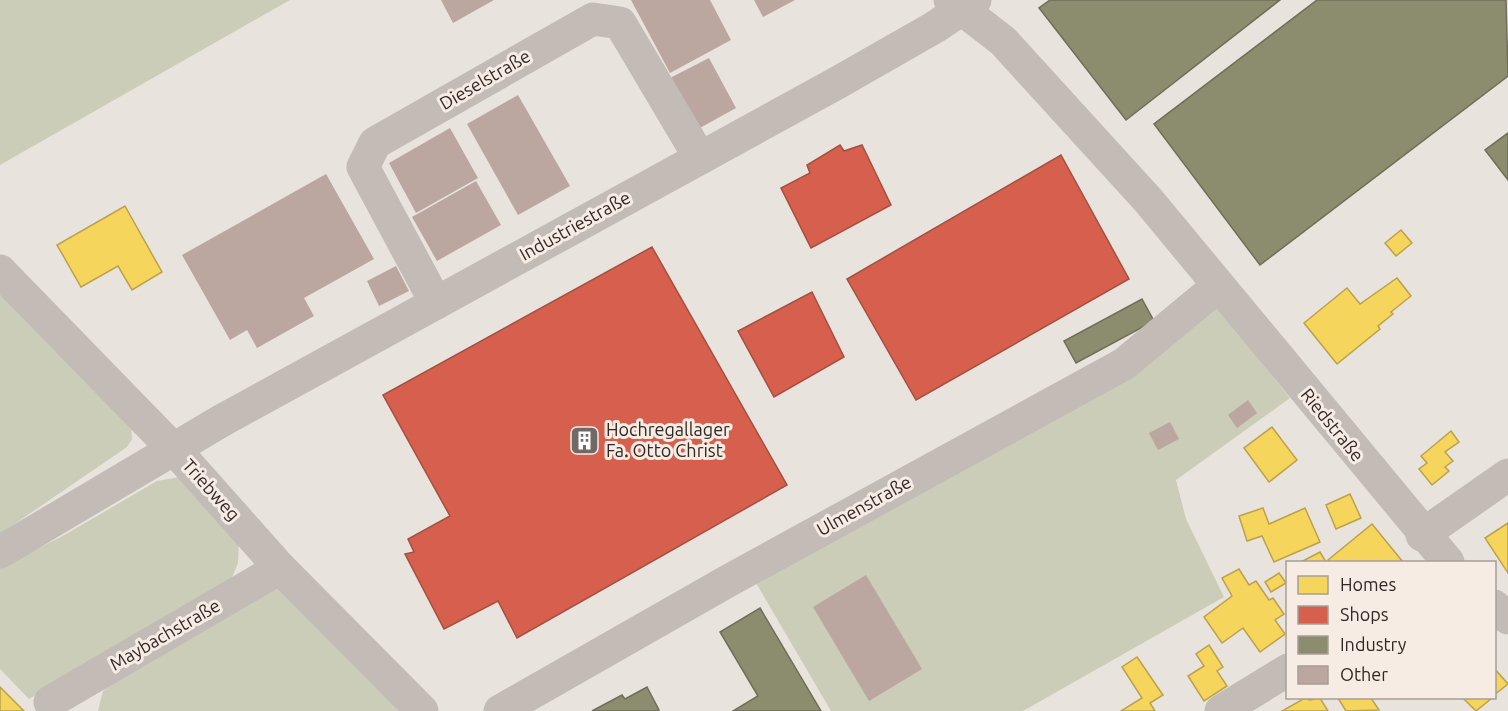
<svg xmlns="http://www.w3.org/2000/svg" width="1508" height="711" font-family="Ubuntu,sans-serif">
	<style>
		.green { fill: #cbcdb8 }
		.homes { fill: #f6d55c; stroke: #bba14c; stroke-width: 1.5 }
		.shops { fill: #d6604d; stroke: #a44f41; stroke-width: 1.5 }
		.industry { fill: #8c8c6e; stroke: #716e58; stroke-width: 1.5 }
		.building { fill: #bba6a0 }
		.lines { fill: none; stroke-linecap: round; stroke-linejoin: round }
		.minor { stroke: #c2bbb6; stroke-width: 33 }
		.labels { text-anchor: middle; stroke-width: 6; stroke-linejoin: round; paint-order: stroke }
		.street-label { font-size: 18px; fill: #312826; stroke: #f6ece3 }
		.poi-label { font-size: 18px; fill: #312826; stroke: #f6ece3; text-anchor: start }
	</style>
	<rect width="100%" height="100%" fill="#e9e3dd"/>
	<!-- green -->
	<g class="green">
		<path d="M0,0H290L0,165Z"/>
		<path d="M0,281L131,425L132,439L127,447L0,534Z"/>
		<path d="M1204,290L1290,398L1176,480L1186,519L1224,597L1023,711H831L742,559L1126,352Z"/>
		<path d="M180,477L239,540L238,563L231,580L29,699L0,669V567L61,537L157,481Z"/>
		<path d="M283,586L410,711H98L103,691L123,676L267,588Z"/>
	</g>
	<!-- homes -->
	<g class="homes">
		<path d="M125,206L162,272L132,290L118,266L81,287L57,245Z"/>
		<path d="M1401,230L1412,243L1396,256L1385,243Z"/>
		<path d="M1397,278L1411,296L1391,312L1393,314L1378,326L1380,329L1337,364L1304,323L1347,288L1360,304Z"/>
		<path d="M1272,427L1297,460L1269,482L1244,448Z"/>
		<path d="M1451,431L1459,442L1445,452L1453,461L1445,467L1449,471L1432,485L1419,469L1427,463L1421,456Z"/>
		<path d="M1350,494L1361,518L1336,529L1326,505Z"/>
		<path d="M1263,508L1269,524L1305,508L1320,542L1274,562L1262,536L1247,541L1239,516Z"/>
		<path d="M1508,523V573L1485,538Z"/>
		<path d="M1372,524L1403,562H1330L1328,560Z"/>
		<path d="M1320,552L1326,562H1301Z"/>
		<path d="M1239,569L1249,585L1256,581L1269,600L1273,598L1284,614L1275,620L1285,634L1260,652L1243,628L1222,643L1204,617L1232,596L1222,578Z"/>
		<path d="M1279,573L1286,583L1271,592L1265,582Z"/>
		<path d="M1209,645L1223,667L1217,671L1227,686L1204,701L1188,676L1204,666L1196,654Z"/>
		<path d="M1137,657L1163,695L1150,703L1155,711H1121L1142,698L1122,667Z"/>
		<path d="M1494,668L1508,684L1494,695Z"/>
		<path d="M0,687L24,711H0Z"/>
		<path d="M1305,698L1310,700L1320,698L1328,711H1282Z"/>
		<path d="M1338,698H1371L1379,710L1346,711Z"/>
		<path d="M1463,698H1492L1476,711Z"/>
	</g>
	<!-- shops -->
	<g class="shops">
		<path d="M840,145L844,151L862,145L891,205L811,248L781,188L810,173L807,165Z"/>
		<path d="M1061,155L1129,279L916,400L847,279Z"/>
		<path d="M652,247L787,485L517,638L498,601L444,629L405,554L414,552L408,539L450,516L383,395Z"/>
		<path d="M812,292L844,357L774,397L738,331Z"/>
	</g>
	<!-- industry -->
	<g class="industry">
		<path d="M1050,0H1280L1126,120L1039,8Z"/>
		<path d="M1317,0H1506L1508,76L1260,265L1154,124Z"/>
		<path d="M1508,133V180L1485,150Z"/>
		<path d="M1142,299L1154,321L1076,363L1064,341Z"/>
		<path d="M760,608L821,711H733L758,696L720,632Z"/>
		<path d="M647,687L659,710L657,711H592L622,695L625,699Z"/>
	</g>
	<!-- building -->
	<g class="building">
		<path d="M441,0H494L453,23Z"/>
		<path d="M631,0H710L731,40L670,73Z"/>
		<path d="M754,0H795L763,17Z"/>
		<path d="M709,58L736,108L698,129L670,78Z"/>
		<path d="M518,95L570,186L518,215L467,124Z"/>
		<path d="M450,128L478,178L416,213L389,163Z"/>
		<path d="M326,174L374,259L304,298L314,316L257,348L247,330L230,340L182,255Z"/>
		<path d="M476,181L501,225L437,261L412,217Z"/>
		<path d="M396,266L409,291L379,306L367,281Z"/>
		<path d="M1248,400L1257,413L1237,428L1228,415Z"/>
		<path d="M1170,422L1179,439L1158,450L1149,433Z"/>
		<path d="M866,575L922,669L869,701L813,607Z"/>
	</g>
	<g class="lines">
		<!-- minor -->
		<g class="minor">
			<path d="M950,0L1003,41L1148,200L1448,562"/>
			<path d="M0,271L184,460L280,568L422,711"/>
			<path d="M436,303L363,167L375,143L593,19L620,23L700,158"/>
			<path d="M1422,535L1508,475"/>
			<path d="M0,552L221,421L837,83L935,27L975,0"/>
			<path d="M1494,606L1508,618"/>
			<path d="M50,702L280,568"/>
			<path d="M500,711L728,581L1124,364L1218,286"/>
			<path d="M1221,711L1288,670"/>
		</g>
	</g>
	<!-- icons -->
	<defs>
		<symbol id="building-square" viewBox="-11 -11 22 22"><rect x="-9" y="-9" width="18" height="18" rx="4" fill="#716966" stroke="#f6ece3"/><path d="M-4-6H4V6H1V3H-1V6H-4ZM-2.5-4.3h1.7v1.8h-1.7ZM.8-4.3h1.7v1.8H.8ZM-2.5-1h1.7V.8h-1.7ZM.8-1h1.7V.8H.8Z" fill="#fff"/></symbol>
	</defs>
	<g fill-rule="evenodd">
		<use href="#building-square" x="568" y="424" width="33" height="33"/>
	</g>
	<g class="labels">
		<!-- street labels -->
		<g class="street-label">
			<text transform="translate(485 80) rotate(-30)" y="6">Dieselstraße</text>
			<text transform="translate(575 226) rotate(-29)" y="6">Industriestraße</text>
			<text transform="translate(1332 425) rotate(51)" y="6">Riedstraße</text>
			<text transform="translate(211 490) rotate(48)" y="6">Triebweg</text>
			<text transform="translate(864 506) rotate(-29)" y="6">Ulmenstraße</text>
			<text transform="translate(165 635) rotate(-30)" y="6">Maybachstraße</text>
		</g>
		<!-- poi labels -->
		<g class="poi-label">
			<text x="606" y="436">Hochregallager<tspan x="606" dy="21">Fa. Otto Christ</tspan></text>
		</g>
	</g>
	<!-- legend -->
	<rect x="1286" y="561" width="210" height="138" fill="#f6ece3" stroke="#a79e97" stroke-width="1.5"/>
	<rect x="1298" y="576" width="30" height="18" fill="#f6d55c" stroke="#a79e97" stroke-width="1.5"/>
	<text x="1340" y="591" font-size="18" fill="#312826">Homes</text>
	<rect x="1298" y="606" width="30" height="18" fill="#d6604d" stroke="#a79e97" stroke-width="1.5"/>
	<text x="1340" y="621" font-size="18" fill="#312826">Shops</text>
	<rect x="1298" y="636" width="30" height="18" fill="#8c8c6e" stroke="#a79e97" stroke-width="1.5"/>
	<text x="1340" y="651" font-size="18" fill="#312826">Industry</text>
	<rect x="1298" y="666" width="30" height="18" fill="#bba6a0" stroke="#a79e97" stroke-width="1.5"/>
	<text x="1340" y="681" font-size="18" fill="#312826">Other</text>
</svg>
